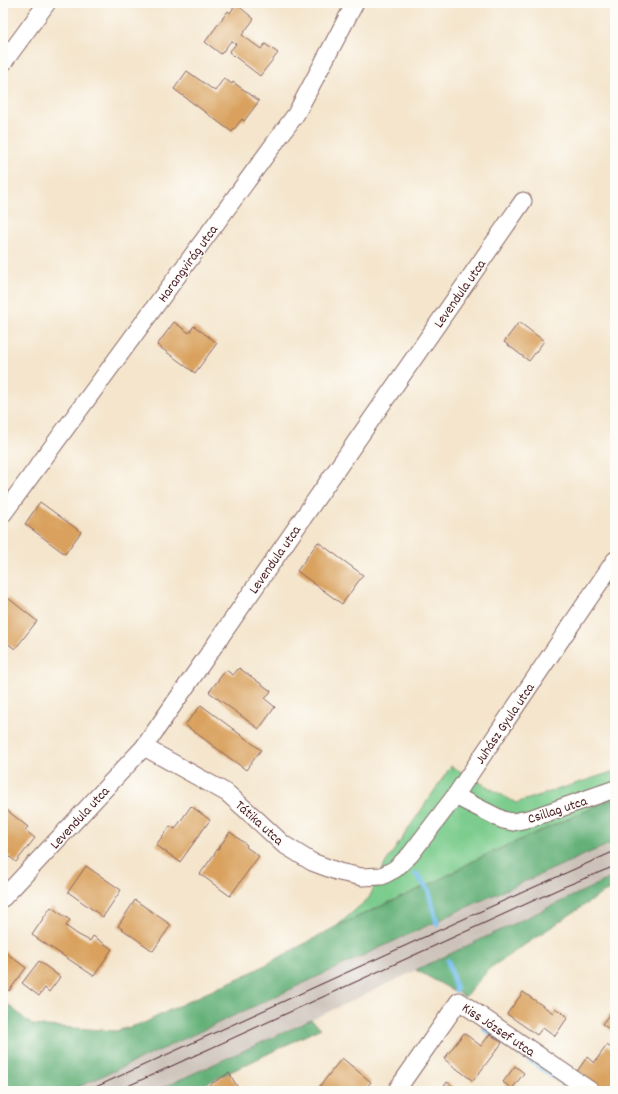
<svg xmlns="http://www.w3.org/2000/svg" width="618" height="1094" font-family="Dekko,sans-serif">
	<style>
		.industrial { fill: #ccc2b9 }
		.green { fill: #7bcc8d; stroke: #62765c }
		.forest { fill: #64b078; stroke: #576852 }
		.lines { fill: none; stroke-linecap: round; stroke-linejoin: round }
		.stream { stroke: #72bdeb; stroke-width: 5.5 }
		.building { fill: #d9a15d }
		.street-casing { stroke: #866463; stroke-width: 19 }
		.street { stroke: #fff; stroke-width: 17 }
		.tram { stroke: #4a1f2b; stroke-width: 1 }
		.labels { text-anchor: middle; stroke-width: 3; stroke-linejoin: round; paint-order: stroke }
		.street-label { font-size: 14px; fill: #4a1f2b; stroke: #fdfcf7 }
	</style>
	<rect width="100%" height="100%" fill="#fdfcf7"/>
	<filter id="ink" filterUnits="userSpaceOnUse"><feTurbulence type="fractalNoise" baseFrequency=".025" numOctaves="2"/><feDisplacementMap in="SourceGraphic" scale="8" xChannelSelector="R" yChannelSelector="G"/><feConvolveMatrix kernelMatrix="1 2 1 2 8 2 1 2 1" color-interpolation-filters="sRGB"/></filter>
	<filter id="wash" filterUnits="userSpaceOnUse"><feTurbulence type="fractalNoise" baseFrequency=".012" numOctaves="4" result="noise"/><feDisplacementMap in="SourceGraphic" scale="16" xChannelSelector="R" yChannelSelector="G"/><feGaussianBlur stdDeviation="0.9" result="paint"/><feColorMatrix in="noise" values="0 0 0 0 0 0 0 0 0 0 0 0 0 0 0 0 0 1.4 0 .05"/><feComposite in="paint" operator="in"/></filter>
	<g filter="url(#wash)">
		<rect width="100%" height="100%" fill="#f4e5cc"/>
		<!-- industrial -->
		<path class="industrial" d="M615,842V876L311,1020L155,1091H69L145,1057L478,902L591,852Z"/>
		<!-- green -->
		<path class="green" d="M451,766L516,803L615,771V798L479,858L437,881L337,926L369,898L386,862Z"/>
		<!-- forest -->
		<g class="forest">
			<path d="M615,798V842L591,852L478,902L145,1057L69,1091H3V1000L32,1025L116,1031L144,1023L178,1006L254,971L337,926L437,881L479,858Z"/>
			<path d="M615,876V888L601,894L490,968L465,997L416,970Z"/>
			<path d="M311,1020L321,1028L191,1091H155Z"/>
		</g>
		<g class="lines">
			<!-- stream -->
			<g class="stream">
				<path d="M416,874L428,889L437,923"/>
				<path d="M448,961L456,990"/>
				<path d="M485,1029L568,1086"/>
			</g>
		</g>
		<g id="blocks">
			<!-- building -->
			<g class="building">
				<path d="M236,4L254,19L242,35L261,49L265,44L278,53L260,76L229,52L236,44L231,41L221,54L205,42L228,11L230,13Z"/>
				<path d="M187,71L215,91L224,78L232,84L233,82L259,101L244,121L242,119L232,132L174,89Z"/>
				<path d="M174,322L189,333L194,326L217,343L195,373L157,345Z"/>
				<path d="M519,322L544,341L529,361L504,342Z"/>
				<path d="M40,502L81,532L65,554L25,524Z"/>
				<path d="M318,542L363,575L342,604L297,571Z"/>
				<path d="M8,598L37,621L15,649L3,640V601L5,602Z"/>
				<path d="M239,668L271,691L265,699L275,707L259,729L209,692L226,670L233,675Z"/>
				<path d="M201,705L261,750L246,770L185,725Z"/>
				<path d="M191,806L210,820L180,862L156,845L170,826L175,829Z"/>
				<path d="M3,807L28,827L25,830L35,838L16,862L3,851Z"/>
				<path d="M230,832L247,845L246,847L259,856L230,896L200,874Z"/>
				<path d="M86,866L121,890L103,917L68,892Z"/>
				<path d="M135,900L171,925L153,951L118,926Z"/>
				<path d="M51,907L70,920L66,926L77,934L90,941L93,936L112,949L94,976L32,935Z"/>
				<path d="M4,951L26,968L9,991L3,987V953Z"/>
				<path d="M39,961L60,977L49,992L45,988L39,996L22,983Z"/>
				<path d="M523,992L553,1013L555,1008L568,1017L555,1036L543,1027L537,1035L507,1014Z"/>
				<path d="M611,1012L615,1015V1033L602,1024Z"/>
				<path d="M464,1033L481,1046L490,1034L502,1043L473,1081L444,1059Z"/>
				<path d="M607,1045L615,1051V1091H602L576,1073L587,1057L594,1063Z"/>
				<path d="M342,1058L371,1082L364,1091H316Z"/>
				<path d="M515,1066L524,1073L512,1089L503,1082Z"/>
				<path d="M229,1073L240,1091H211L208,1086Z"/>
				<path d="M447,1082L460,1091H441Z"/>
			</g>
		</g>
	</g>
	<g filter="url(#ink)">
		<use href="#blocks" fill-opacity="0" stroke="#866463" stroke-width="1"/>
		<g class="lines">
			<defs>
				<g id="street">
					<path d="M3,63L47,3"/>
					<path d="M3,514L296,114L355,3"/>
					<path d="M144,747L227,793L254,817L283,844L312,862L339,872L362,877L382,876L395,869L410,855L455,796L615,560"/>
					<path d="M455,796L503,820L513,822L532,818L615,789"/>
					<path d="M3,898L144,747L523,201"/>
					<path d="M396,1091L459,1001L591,1091"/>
				</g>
			</defs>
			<!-- street casing -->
			<use href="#street" class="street-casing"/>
			<!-- street -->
			<use href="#street" class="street"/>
			<!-- tram -->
			<g class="tram">
				<path d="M87,1091L501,902L615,851"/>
				<path d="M117,1091L561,888L615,866"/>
			</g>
		</g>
	</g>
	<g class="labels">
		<!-- street labels -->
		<g class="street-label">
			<text transform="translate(187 263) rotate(-54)" y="5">Harangvirág utca</text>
			<text transform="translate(459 293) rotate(-55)" y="5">Levendula utca</text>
			<text transform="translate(274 559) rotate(-55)" y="5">Levendula utca</text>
			<text transform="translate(504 723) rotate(-56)" y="5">Juhász Gyula utca</text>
			<text transform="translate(557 809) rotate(-18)" y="5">Csillag utca</text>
			<text transform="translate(79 817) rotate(-47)" y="5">Levendula utca</text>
			<text transform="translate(260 822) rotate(42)" y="5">Tátika utca</text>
			<text transform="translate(499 1029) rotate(34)" y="5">Kiss József utca</text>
		</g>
	</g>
	<!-- margin -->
	<rect width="618" height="1094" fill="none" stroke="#fdfcf7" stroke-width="16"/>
</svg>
